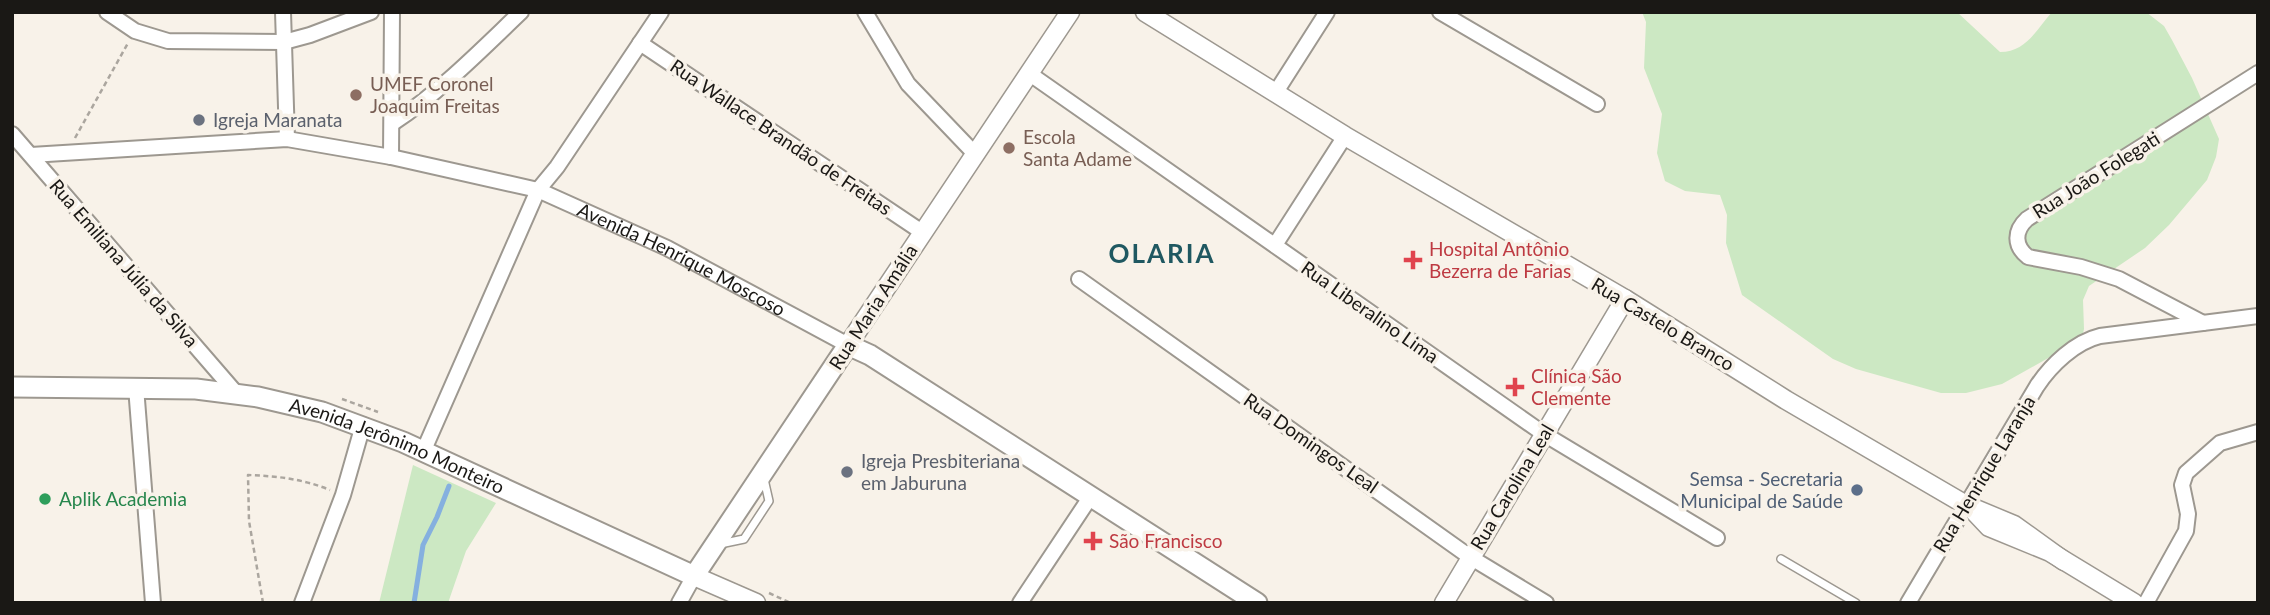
<svg xmlns="http://www.w3.org/2000/svg" width="2270" height="615" font-family="Lato,sans-serif">
	<style>
		.green { fill: #cce8c3 }
		.lines { fill: none; stroke-linecap: round; stroke-linejoin: round }
		.stream { stroke: #85b0df; stroke-width: 5 }
		.service-casing { stroke: #9d9890; stroke-width: 10 }
		.minor-casing { stroke: #9d9890; stroke-width: 18 }
		.tertiary-casing { stroke: #9d9890; stroke-width: 21 }
		.secondary-casing { stroke: #9d9890; stroke-width: 23 }
		.path { stroke: #aba69f; stroke-width: 2.5; stroke-dasharray: 5 3.5; stroke-linecap: butt }
		.service { stroke: #fff; stroke-width: 7 }
		.minor { stroke: #fff; stroke-width: 14 }
		.tertiary { stroke: #fff; stroke-width: 18 }
		.secondary { stroke: #fff; stroke-width: 19 }
		.education-dot { fill: #8d6e63; stroke: #f8f2e9; stroke-width: 2.5 }
		.worship-dot { fill: #6b7280; stroke: #f8f2e9; stroke-width: 2.5 }
		.health-dot { fill: #e0444e; stroke: #f8f2e9; stroke-width: 2.5 }
		.service-dot { fill: #5c6f8a; stroke: #f8f2e9; stroke-width: 2.5 }
		.leisure-dot { fill: #2e9e5b; stroke: #f8f2e9; stroke-width: 2.5 }
		.labels { text-anchor: middle; stroke-width: 7; stroke-linejoin: round; paint-order: stroke }
		.education-label { font-size: 19px; fill: #785e54; stroke: #f8f2e9; text-anchor: start }
		.worship-label { font-size: 19px; fill: #5b616d; stroke: #f8f2e9; text-anchor: start }
		.street-label { font-size: 19px; fill: #1a1815; stroke: #f8f2e9 }
		.health-label { font-size: 19px; fill: #be3a42; stroke: #f8f2e9; text-anchor: start }
		.service-label { font-size: 19px; fill: #4e5e75; stroke: #f8f2e9; text-anchor: end }
		.leisure-label { font-size: 19px; fill: #27864d; stroke: #f8f2e9; text-anchor: start }
		.district-label { font-size: 26px; font-weight: bold; letter-spacing: 2px; fill: #1f5861; stroke: #f8f2e9 }
	</style>
	<rect width="100%" height="100%" fill="#f8f2e9"/>
	<!-- green -->
	<g class="green">
		<path d="M1642,12H1957L2000,52C2026,52 2036,30 2052,12H2146L2164,26L2172,40L2192,78L2219,139L2216,157L2207,180L2169,225L2145,248L2089,286L2083,300L2084,329L2081,342L2063,354L2050,357L2002,384L1966,393H1941L1856,369L1833,359L1742,295L1726,243L1727,215L1720,195L1685,191L1665,181L1657,153L1662,114L1644,68L1646,22Z"/>
		<path d="M413,465L496,503L466,551L448,603H379Z"/>
	</g>
	<g class="lines">
		<!-- stream -->
		<path class="stream" d="M414,603L423,545L437,517L449,486"/>
		<defs>
			<g id="service">
				<path d="M720,544L744,539L769,501L764,479"/>
				<path d="M1781,559L1856,603"/>
			</g>
			<g id="minor">
				<path d="M107,12L135,31L168,41L284,42L310,35L371,12"/>
				<path d="M283,12L287,139"/>
				<path d="M865,12L908,84L975,154"/>
				<path d="M1440,12L1597,104"/>
				<path d="M640,43L922,232"/>
				<path d="M1030,74L1544,434L1717,538"/>
				<path d="M1276,92L1327,12"/>
				<path d="M393,123C440,92 480,51 521,12"/>
				<path d="M12,134L236,393"/>
				<path id="s1" d="M31,155L287,139L391,157L538,190L667,248L848,345"/>
				<path d="M391,157L392,12"/>
				<path d="M1275,245L1345,136"/>
				<path d="M1079,279L1470,557L1546,603"/>
				<path d="M2203,323L2119,279L2081,267L2028,257C2014,246 2014,231 2027,219L2258,73"/>
				<path d="M136,387L153,603"/>
				<path d="M423,452L538,190L557,167L661,12"/>
				<path d="M302,603L343,495L363,425"/>
				<path d="M679,603L694,576"/>
				<path d="M1020,603L1091,496"/>
				<path d="M1908,603L2037,386C2051,365 2075,342 2100,336L2258,316"/>
				<path d="M2146,603L2186,531L2188,514L2182,485L2186,473L2220,443L2258,432"/>
			</g>
			<g id="tertiary">
				<path d="M1145,12L1345,136L1625,299L1786,400L1966,505L2014,525L2064,561"/>
				<path d="M848,345L1070,12"/>
				<path d="M1972,509L1989,527L2050,552L2134,603"/>
				<path d="M694,576L756,603"/>
				<path d="M1444,603L1625,299"/>
			</g>
			<g id="secondary">
				<path id="s2" d="M12,387L196,389L258,397L322,412L403,442L694,576L848,345L870,355L1257,603"/>
			</g>
		</defs>
		<!-- service casing -->
		<use href="#service" class="service-casing"/>
		<!-- minor casing -->
		<use href="#minor" class="minor-casing"/>
		<!-- tertiary casing -->
		<use href="#tertiary" class="tertiary-casing"/>
		<!-- secondary casing -->
		<use href="#secondary" class="secondary-casing"/>
		<!-- path -->
		<g class="path">
			<path d="M75,138L128,43"/>
			<path d="M342,399L378,412"/>
			<path d="M769,593L791,603"/>
			<path d="M263,603L249,521L248,475C277,476 303,479 330,490"/>
		</g>
		<!-- service -->
		<use href="#service" class="service"/>
		<!-- minor -->
		<use href="#minor" class="minor"/>
		<!-- tertiary -->
		<use href="#tertiary" class="tertiary"/>
		<!-- secondary -->
		<use href="#secondary" class="secondary"/>
	</g>
	<!-- markers -->
	<g class="education-dot">
		<circle cx="356" cy="95" r="7"/>
		<circle cx="1009" cy="148" r="7"/>
	</g>
	<g class="worship-dot">
		<circle cx="199" cy="120" r="7"/>
		<circle cx="847" cy="472" r="7"/>
	</g>
	<g class="health-dot">
		<path d="M1409.5 249.5h7v7h7v7h-7v7h-7v-7h-7v-7h7z"/>
		<path d="M1511.5 376.5h7v7h7v7h-7v7h-7v-7h-7v-7h7z"/>
		<path d="M1089.5 530.5h7v7h7v7h-7v7h-7v-7h-7v-7h7z"/>
	</g>
	<circle class="service-dot" cx="1857" cy="490" r="7"/>
	<circle class="leisure-dot" cx="45" cy="499" r="7"/>
	<g class="labels">
		<!-- education labels -->
		<g class="education-label">
			<text x="370" y="91">UMEF Coronel<tspan x="370" dy="22">Joaquim Freitas</tspan></text>
			<text x="1023" y="144">Escola<tspan x="1023" dy="22">Santa Adame</tspan></text>
		</g>
		<!-- worship labels -->
		<g class="worship-label">
			<text x="213" y="127">Igreja Maranata</text>
			<text x="861" y="468">Igreja Presbiteriana<tspan x="861" dy="22">em Jaburuna</tspan></text>
		</g>
		<!-- street labels -->
		<g class="street-label">
			<text transform="translate(781 137) rotate(34)" y="7">Rua Wallace Brandão de Freitas</text>
			<text transform="translate(2096 175) rotate(-32)" y="7">Rua João Folegati</text>
			<text dy="7" stroke="none"><textPath href="#s1" startOffset="672">Avenida Henrique Moscoso</textPath></text>
			<text transform="translate(124 263) rotate(49)" y="7">Rua Emiliana Júlia da Silva</text>
			<text transform="translate(873 307) rotate(-57)" y="7">Rua Maria Amália</text>
			<text transform="translate(1370 312) rotate(35)" y="7">Rua Liberalino Lima</text>
			<text transform="translate(1663 324) rotate(31)" y="7">Rua Castelo Branco</text>
			<text transform="translate(1311 443) rotate(35)" y="7">Rua Domingos Leal</text>
			<text dy="7" stroke="none"><textPath href="#s2" startOffset="394">Avenida Jerônimo Monteiro</textPath></text>
			<text transform="translate(1984 474) rotate(-59)" y="7">Rua Henrique Laranja</text>
			<text transform="translate(1512 487) rotate(-59)" y="7">Rua Carolina Leal</text>
		</g>
		<!-- health labels -->
		<g class="health-label">
			<text x="1429" y="256">Hospital Antônio<tspan x="1429" dy="22">Bezerra de Farias</tspan></text>
			<text x="1531" y="383">Clínica São<tspan x="1531" dy="22">Clemente</tspan></text>
			<text x="1109" y="548">São Francisco</text>
		</g>
		<!-- service labels -->
		<g class="service-label">
			<text x="1843" y="486">Semsa - Secretaria<tspan x="1843" dy="22">Municipal de Saúde</tspan></text>
		</g>
		<!-- leisure labels -->
		<g class="leisure-label">
			<text x="59" y="506">Aplik Academia</text>
		</g>
		<!-- district labels -->
		<g class="district-label">
			<text x="1162" y="263">OLARIA</text>
		</g>
	</g>
	<!-- border -->
	<rect width="2270" height="615" fill="none" stroke="#1a1815" stroke-width="28"/>
</svg>
